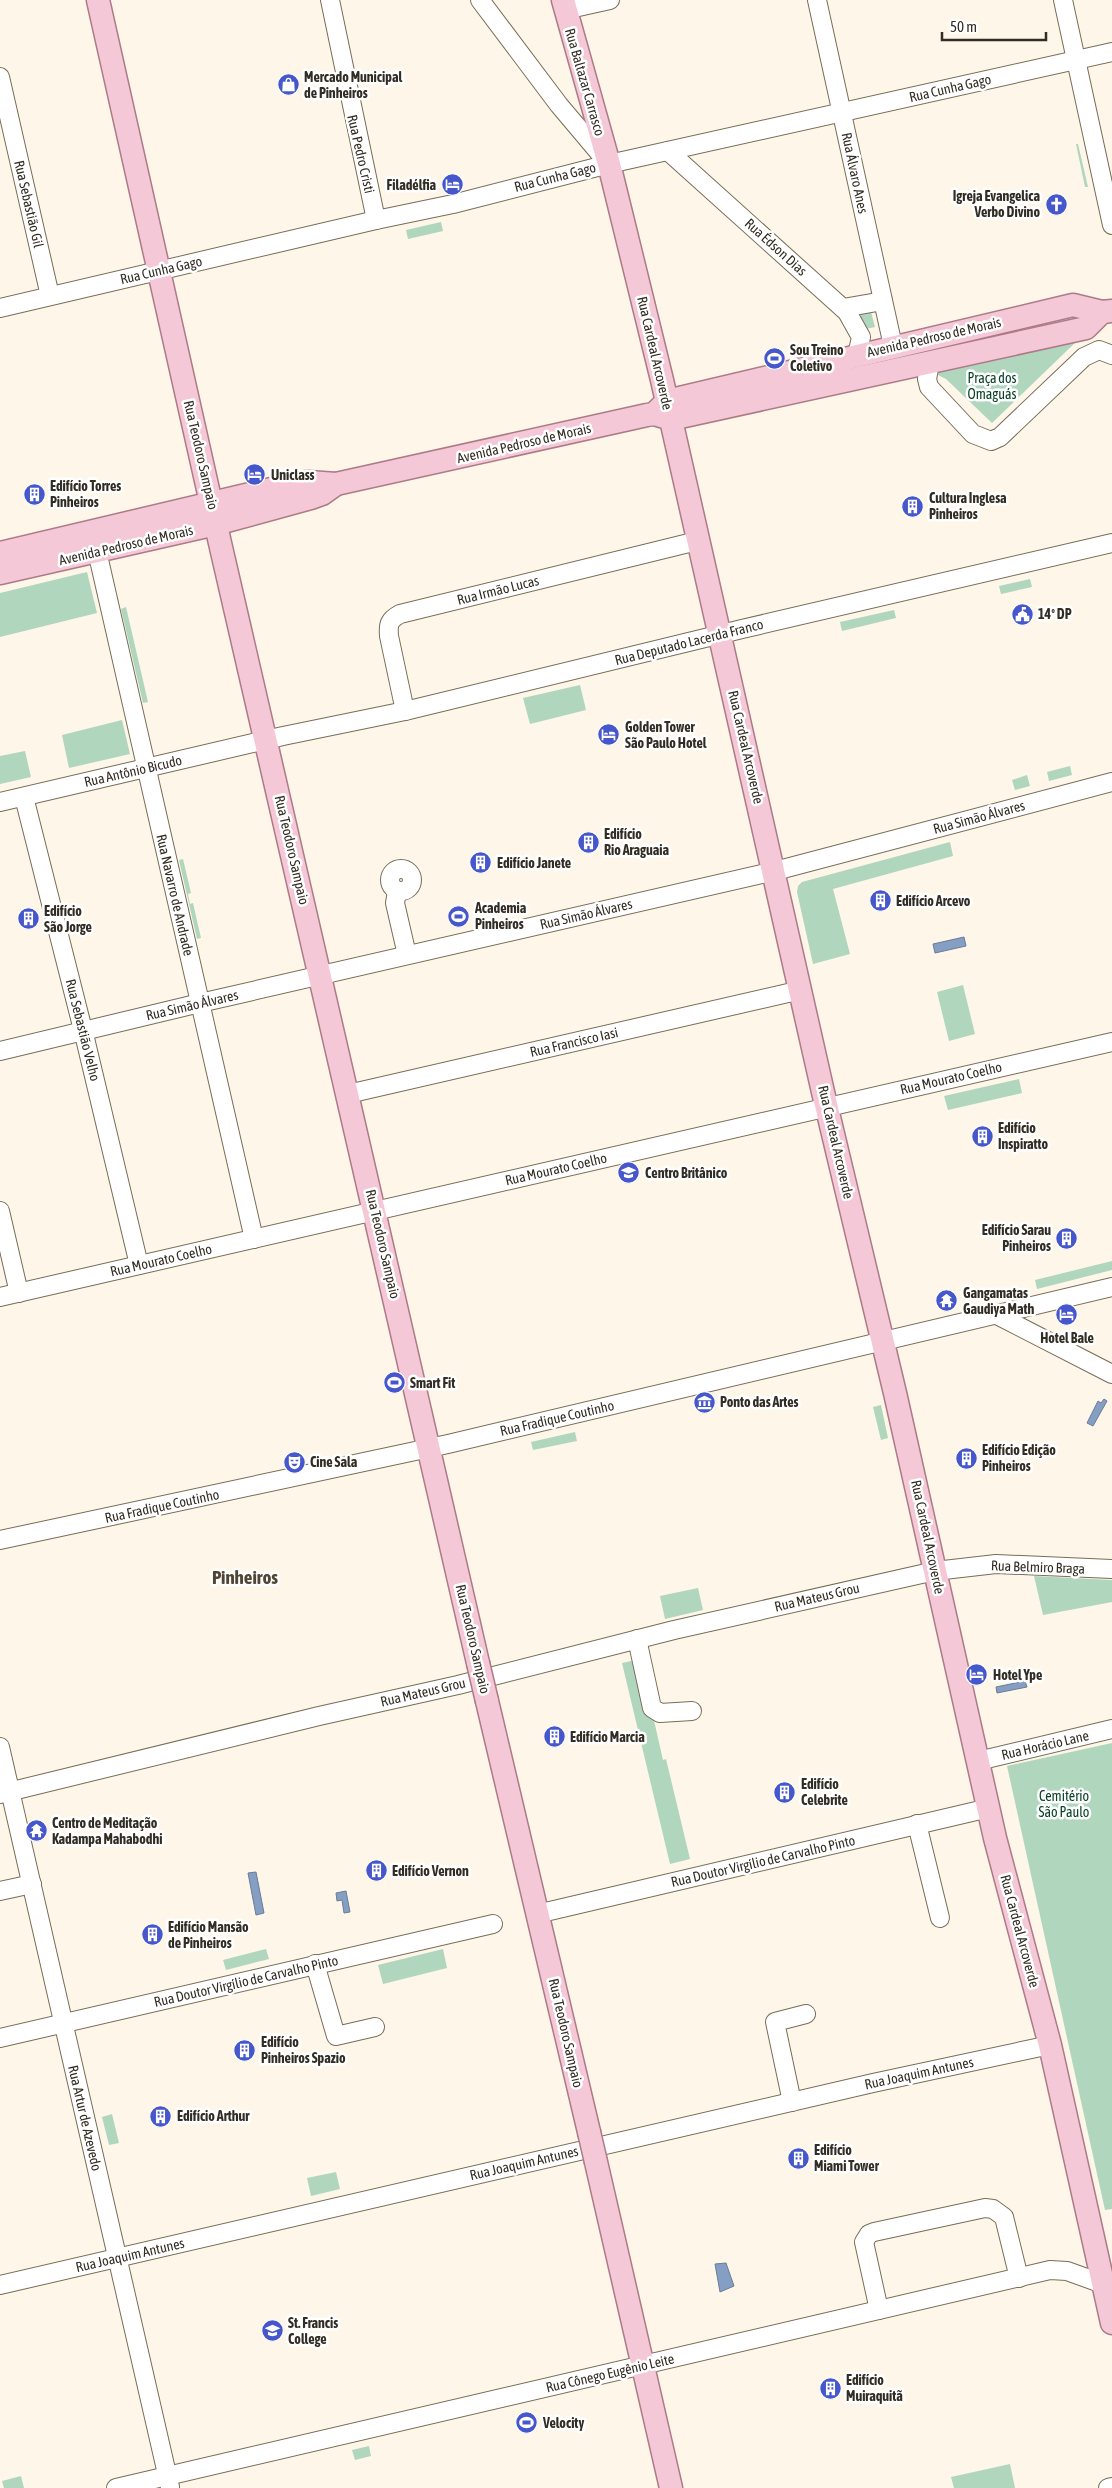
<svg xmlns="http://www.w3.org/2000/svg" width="1112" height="2488" font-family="'Asap Condensed',sans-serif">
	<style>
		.green { fill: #b0d6be }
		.water { fill: #849ec4; stroke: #6b7c94 }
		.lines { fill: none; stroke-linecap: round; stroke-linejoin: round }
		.minor-casing { stroke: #786d58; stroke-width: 20 }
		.major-casing { stroke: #ad7a87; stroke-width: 25 }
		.minor { stroke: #fff; stroke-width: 18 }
		.major { stroke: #f5c8d7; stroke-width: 22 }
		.major-bridge-casing { stroke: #ad7a87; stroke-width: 25; stroke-linecap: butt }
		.major-bridge { stroke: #f5c8d7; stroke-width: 22 }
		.labels { text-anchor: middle; stroke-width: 5; stroke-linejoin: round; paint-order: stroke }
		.poi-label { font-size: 14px; font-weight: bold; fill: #322d24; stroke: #fff; text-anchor: start }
		.street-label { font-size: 14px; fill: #322d24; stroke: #fff }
		.park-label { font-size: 14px; fill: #084227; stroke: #fff }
		.district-label { font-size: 19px; font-weight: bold; fill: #514633; stroke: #fff }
	</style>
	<rect width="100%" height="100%" fill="#fef6e8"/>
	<!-- green -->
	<g class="green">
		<path d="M1076,144H1078L1088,187H1085Z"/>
		<path d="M441,222L443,231L408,239L406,230Z"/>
		<path d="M870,308L875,327L861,330V310Z"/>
		<path d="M1078,340L992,423L946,379L934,373Z"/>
		<path d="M87,572L97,613L0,637V593Z"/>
		<path d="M1030,579L1032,587L1001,594L999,586Z"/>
		<path d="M126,607L148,702L143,703L121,609Z"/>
		<path d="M894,610L896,618L842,631L840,622Z"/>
		<path d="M580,685L586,710L530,724L523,698Z"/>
		<path d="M122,720L130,754L69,768L62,735Z"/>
		<path d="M25,751L31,777L0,784V756Z"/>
		<path d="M1070,766L1072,775L1049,781L1047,772Z"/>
		<path d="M1027,775L1030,786L1015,790L1012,780Z"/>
		<path d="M950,842L953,856L833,889L850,954L813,964L797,892L798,886L802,882Z"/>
		<path d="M183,859L191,893L188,894L190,904L193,903L201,938L197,939L179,860Z"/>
		<path d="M963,985L975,1034L949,1041L937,992Z"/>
		<path d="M1019,1079L1022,1093L948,1110L944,1096Z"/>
		<path d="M1112,1261V1270L1037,1289L1035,1280Z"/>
		<path d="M881,1405L888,1438L881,1440L873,1407Z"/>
		<path d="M575,1432L577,1441L533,1450L531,1442Z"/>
		<path d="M1034,1576L1112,1580V1602L1043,1615Z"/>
		<path d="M698,1588L703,1610L665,1619L660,1596Z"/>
		<path d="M640,1659L663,1760L666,1759L690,1859L670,1864L622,1663Z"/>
		<path d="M1112,1743V2209L1105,2210L1007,1766Z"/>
		<path d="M266,1949L269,1959L226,1970L223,1960Z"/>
		<path d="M443,1949L447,1968L383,1984L378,1965Z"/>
		<path d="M112,2114L119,2143L109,2145L102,2117Z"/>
		<path d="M336,2172L340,2189L311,2196L307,2178Z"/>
		<path d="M369,2446L371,2456L355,2460L352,2450Z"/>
		<path d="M1010,2464L1015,2488H954L951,2477Z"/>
		<path d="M21,2476L24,2488H4L2,2481Z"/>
	</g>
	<!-- water -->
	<g class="water">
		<path d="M964,937L966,946L935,953L933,944Z"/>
		<path d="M1104,1399L1107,1401L1093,1426L1087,1423L1098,1401L1101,1403Z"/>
		<path d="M1025,1681L1027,1687L997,1693L996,1687Z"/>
		<path d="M256,1872L264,1913L256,1915L248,1873Z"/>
		<path d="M346,1891L350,1912L344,1913L342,1900L337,1901L336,1893Z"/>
		<path d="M726,2263L734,2286L720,2292L715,2264Z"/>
	</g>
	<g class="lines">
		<defs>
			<g id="minor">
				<path d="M330,0L376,220"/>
				<path d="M480,0L559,105L607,162"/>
				<path d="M817,0L893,346"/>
				<path d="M1063,0L1112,225"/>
				<path d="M565,10L610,0"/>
				<path d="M0,77L50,296"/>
				<path d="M668,151L847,312L861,337L857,356"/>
				<path d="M0,308L376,220L453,204L609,164L1112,52"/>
				<path d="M843,308L883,301"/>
				<path d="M930,363L927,379L929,387L973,434L991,441L1000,437L1084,357L1099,350L1112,355"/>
				<path d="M97,551L254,1239"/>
				<path d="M405,711L389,636C388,624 389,620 400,614L697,541"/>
				<path d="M24,797L83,1030L139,1265"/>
				<path d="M0,802L283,736L405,711L742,629L1112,543"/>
				<circle cx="401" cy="880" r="11"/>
				<path d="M397,891L395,903L407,955"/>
				<path d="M0,1051L200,1003L775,871L1112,782"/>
				<path d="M348,1094L801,990"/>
				<path d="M0,1211L19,1293"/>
				<path d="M0,1297L1112,1042"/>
				<path d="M995,1314L1112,1374"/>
				<path d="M0,1540L448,1444L1112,1287"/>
				<path d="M637,1639L652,1708L660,1713L692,1711"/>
				<path d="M0,1747L170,2487"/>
				<path d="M978,1761L1112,1729"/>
				<path d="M0,1794L319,1716L458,1685L674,1630L935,1571L996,1564L1112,1569"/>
				<path d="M917,1824L940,1918"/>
				<path d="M0,1891L32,1884"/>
				<path d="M537,1914L989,1808"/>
				<path d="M315,1964L336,2036L375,2027"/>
				<path d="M0,2038L493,1924"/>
				<path d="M792,2102L775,2022L806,2014"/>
				<path d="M0,2285L873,2083L1050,2045"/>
				<path d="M879,2310L864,2242L869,2234L874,2232L985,2208L993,2209L1004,2217L1019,2278"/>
				<path d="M116,2488L1050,2270L1067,2271L1103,2284"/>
				<path d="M1108,2488L1112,2487"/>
			</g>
			<g id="major">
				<path d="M98,0L220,543L478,1663"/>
				<path d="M563,0L609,164L662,380L823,1092L895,1393L995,1838L1050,2045L1112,2323"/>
				<path d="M657,411L667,401L1073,305L1102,312L1112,311"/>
				<path d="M0,553L297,483L309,482L336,484L647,415L654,414L671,419L1086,328L1102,312"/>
				<path d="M0,573L216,524L311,498L322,494L336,484"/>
				<path d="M487,1701L589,2132"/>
				<path d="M596,2162L671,2488"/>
			</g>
		</defs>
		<!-- minor casing -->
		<use href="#minor" class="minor-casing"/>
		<!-- major casing -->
		<use href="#major" class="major-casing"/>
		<!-- minor -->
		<use href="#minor" class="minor"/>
		<!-- major -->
		<use href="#major" class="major"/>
		<defs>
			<g id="major-bridge">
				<path d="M478,1663L487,1701"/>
				<path d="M589,2132L596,2162"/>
			</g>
		</defs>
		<!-- major-bridge casing -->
		<use href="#major-bridge" class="major-bridge-casing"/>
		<!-- major-bridge -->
		<use href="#major-bridge" class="major-bridge"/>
	</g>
	<!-- icons -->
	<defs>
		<symbol id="shop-disc" viewBox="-11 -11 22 22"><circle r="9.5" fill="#4557cb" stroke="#fff"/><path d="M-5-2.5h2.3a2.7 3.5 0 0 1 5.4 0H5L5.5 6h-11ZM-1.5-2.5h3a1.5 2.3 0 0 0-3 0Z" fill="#fff"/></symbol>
		<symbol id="hotel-disc" viewBox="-11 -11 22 22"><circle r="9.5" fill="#4557cb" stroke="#fff"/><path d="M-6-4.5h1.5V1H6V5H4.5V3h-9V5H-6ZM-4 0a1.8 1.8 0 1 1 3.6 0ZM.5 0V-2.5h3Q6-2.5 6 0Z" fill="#fff"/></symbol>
		<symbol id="church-disc" viewBox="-11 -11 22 22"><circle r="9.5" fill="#4557cb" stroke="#fff"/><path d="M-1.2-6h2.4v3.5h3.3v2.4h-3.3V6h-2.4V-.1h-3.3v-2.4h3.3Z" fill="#fff"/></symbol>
		<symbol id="stadium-disc" viewBox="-11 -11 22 22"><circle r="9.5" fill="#4557cb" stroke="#fff"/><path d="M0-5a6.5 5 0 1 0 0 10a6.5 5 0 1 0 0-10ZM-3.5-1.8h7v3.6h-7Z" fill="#fff"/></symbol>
		<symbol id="building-disc" viewBox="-11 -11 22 22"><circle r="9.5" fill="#4557cb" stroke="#fff"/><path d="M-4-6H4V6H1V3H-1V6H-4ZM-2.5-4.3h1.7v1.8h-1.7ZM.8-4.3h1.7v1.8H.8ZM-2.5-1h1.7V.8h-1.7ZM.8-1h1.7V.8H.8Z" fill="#fff"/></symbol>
		<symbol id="civic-disc" viewBox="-11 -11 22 22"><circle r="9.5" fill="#4557cb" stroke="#fff"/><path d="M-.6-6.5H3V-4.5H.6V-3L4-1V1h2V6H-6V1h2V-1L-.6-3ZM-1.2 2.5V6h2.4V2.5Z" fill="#fff"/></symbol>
		<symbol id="school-disc" viewBox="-11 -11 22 22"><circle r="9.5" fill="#4557cb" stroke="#fff"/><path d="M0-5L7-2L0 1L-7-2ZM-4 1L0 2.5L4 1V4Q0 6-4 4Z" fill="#fff"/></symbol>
		<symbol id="temple-disc" viewBox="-11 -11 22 22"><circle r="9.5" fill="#4557cb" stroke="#fff"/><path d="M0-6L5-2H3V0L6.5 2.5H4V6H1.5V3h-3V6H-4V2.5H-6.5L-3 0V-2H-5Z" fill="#fff"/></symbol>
		<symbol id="museum-disc" viewBox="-11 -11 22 22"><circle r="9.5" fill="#4557cb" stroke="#fff"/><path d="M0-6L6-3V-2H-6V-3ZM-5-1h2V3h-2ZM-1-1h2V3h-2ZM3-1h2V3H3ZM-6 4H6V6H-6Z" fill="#fff"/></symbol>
		<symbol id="theatre-disc" viewBox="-11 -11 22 22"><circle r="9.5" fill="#4557cb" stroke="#fff"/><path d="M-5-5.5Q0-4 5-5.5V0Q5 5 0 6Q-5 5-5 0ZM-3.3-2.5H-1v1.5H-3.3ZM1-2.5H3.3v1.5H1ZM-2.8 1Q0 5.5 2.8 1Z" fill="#fff"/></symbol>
	</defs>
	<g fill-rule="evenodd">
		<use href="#shop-disc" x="276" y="72" width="25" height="25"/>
		<use href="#hotel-disc" x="440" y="172" width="25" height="25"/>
		<use href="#church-disc" x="1044" y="192" width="25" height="25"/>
		<use href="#stadium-disc" x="762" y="346" width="25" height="25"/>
		<use href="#hotel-disc" x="242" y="462" width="25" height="25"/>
		<use href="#building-disc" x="22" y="482" width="25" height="25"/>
		<use href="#building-disc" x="900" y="494" width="25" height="25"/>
		<use href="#civic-disc" x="1010" y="602" width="25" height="25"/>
		<use href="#hotel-disc" x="596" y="722" width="25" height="25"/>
		<use href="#building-disc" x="576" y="830" width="25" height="25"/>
		<use href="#building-disc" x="468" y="850" width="25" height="25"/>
		<use href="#building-disc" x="868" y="888" width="25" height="25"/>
		<use href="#stadium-disc" x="446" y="904" width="25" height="25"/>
		<use href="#building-disc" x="16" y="906" width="25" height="25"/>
		<use href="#building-disc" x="970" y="1124" width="25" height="25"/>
		<use href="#school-disc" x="616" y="1160" width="25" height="25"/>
		<use href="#building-disc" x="1054" y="1226" width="25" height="25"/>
		<use href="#temple-disc" x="934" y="1288" width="25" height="25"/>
		<use href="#hotel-disc" x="1054" y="1302" width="25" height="25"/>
		<use href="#stadium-disc" x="382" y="1370" width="25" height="25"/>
		<use href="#museum-disc" x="692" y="1390" width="25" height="25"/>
		<use href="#building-disc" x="954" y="1446" width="25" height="25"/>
		<use href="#theatre-disc" x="282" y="1450" width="25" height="25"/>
		<use href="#hotel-disc" x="964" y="1662" width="25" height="25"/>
		<use href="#building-disc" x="542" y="1724" width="25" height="25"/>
		<use href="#building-disc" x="772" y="1780" width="25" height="25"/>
		<use href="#temple-disc" x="24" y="1818" width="25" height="25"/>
		<use href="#building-disc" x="364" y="1858" width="25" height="25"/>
		<use href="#building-disc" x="140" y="1922" width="25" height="25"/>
		<use href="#building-disc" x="232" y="2038" width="25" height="25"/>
		<use href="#building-disc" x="148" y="2104" width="25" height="25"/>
		<use href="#building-disc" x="786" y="2146" width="25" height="25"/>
		<use href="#school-disc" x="260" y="2318" width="25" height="25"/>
		<use href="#building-disc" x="818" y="2376" width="25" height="25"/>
		<use href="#stadium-disc" x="514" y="2410" width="25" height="25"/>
	</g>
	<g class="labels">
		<!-- poi labels -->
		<g class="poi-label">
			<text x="304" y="82">Mercado Municipal<tspan x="304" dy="16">de Pinheiros</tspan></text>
			<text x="436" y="190" text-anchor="end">Filadélfia</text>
			<text x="1040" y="201" text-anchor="end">Igreja Evangelica<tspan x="1040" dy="16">Verbo Divino</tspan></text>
			<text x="790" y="355">Sou Treino<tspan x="790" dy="16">Coletivo</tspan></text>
			<text x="271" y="480">Uniclass</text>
			<text x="50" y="491">Edifício Torres<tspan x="50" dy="16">Pinheiros</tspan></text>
			<text x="929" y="503">Cultura Inglesa<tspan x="929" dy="16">Pinheiros</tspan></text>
			<text x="1038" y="619">14º DP</text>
			<text x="625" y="732">Golden Tower<tspan x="625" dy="16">São Paulo Hotel</tspan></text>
			<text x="604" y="839">Edifício<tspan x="604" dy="16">Rio Araguaia</tspan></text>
			<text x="497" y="868">Edifício Janete</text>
			<text x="896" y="906">Edifício Arcevo</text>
			<text x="475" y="913">Academia<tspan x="475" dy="16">Pinheiros</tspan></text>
			<text x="44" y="916">Edifício<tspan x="44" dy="16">São Jorge</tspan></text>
			<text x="998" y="1133">Edifício<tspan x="998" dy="16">Inspiratto</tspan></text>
			<text x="645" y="1178">Centro Britânico</text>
			<text x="1051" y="1235" text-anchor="end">Edifício Sarau<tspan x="1051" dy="16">Pinheiros</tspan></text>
			<text x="963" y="1298">Gangamatas<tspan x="963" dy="16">Gaudiya Math</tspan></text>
			<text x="1067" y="1343" text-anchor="middle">Hotel Bale</text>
			<text x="410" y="1388">Smart Fit</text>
			<text x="720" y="1407">Ponto das Artes</text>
			<text x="982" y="1455">Edifício Edição<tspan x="982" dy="16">Pinheiros</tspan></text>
			<text x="310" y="1467">Cine Sala</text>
			<text x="993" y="1680">Hotel Ype</text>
			<text x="570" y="1742">Edifício Marcia</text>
			<text x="801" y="1789">Edifício<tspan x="801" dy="16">Celebrite</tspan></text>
			<text x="52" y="1828">Centro de Meditação<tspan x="52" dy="16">Kadampa Mahabodhi</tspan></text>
			<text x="392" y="1876">Edifício Vernon</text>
			<text x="168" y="1932">Edifício Mansão<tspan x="168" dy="16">de Pinheiros</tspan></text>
			<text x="261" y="2047">Edifício<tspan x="261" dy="16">Pinheiros Spazio</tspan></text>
			<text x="177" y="2121">Edifício Arthur</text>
			<text x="814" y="2155">Edifício<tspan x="814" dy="16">Miami Tower</tspan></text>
			<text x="288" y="2328">St. Francis<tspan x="288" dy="16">College</tspan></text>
			<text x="846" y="2385">Edifício<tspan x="846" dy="16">Muiraquitã</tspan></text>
			<text x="543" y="2428">Velocity</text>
		</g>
		<!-- street labels -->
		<g class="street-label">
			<text transform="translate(585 82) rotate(74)" y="5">Rua Baltazar Carrasco</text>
			<text transform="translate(950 88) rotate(-13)" y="5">Rua Cunha Gago</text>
			<text transform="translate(361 154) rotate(77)" y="5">Rua Pedro Cristi</text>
			<text transform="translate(855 173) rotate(78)" y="5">Rua Álvaro Anes</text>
			<text transform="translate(555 177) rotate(-14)" y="5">Rua Cunha Gago</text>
			<text transform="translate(29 204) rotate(77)" y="5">Rua Sebastião Gil</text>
			<text transform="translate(776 247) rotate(42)" y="5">Rua Édson Dias</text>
			<text transform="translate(161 270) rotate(-13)" y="5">Rua Cunha Gago</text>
			<text transform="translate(934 337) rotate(-13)" y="5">Avenida Pedroso de Morais</text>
			<text transform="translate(655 353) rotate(77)" y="5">Rua Cardeal Arcoverde</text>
			<text transform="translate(524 443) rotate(-13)" y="5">Avenida Pedroso de Morais</text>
			<text transform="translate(201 455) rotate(77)" y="5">Rua Teodoro Sampaio</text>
			<text transform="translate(126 545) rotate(-13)" y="5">Avenida Pedroso de Morais</text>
			<text transform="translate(498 590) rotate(-14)" y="5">Rua Irmão Lucas</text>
			<text transform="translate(689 642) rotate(-14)" y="5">Rua Deputado Lacerda Franco</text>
			<text transform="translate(746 747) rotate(77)" y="5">Rua Cardeal Arcoverde</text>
			<text transform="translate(133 771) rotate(-13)" y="5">Rua Antônio Bicudo</text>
			<text transform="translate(979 817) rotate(-15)" y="5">Rua Simão Álvares</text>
			<text transform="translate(292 850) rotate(77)" y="5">Rua Teodoro Sampaio</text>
			<text transform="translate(175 895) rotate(77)" y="5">Rua Navarro de Andrade</text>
			<text transform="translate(586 914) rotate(-13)" y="5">Rua Simão Álvares</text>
			<text transform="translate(192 1005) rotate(-13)" y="5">Rua Simão Álvares</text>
			<text transform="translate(83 1030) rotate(76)" y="5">Rua Sebastião Velho</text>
			<text transform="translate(574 1042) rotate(-13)" y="5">Rua Francisco Iasi</text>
			<text transform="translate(951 1078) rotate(-13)" y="5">Rua Mourato Coelho</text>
			<text transform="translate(836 1142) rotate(77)" y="5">Rua Cardeal Arcoverde</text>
			<text transform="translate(556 1169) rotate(-13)" y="5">Rua Mourato Coelho</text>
			<text transform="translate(383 1244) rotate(77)" y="5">Rua Teodoro Sampaio</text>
			<text transform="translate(161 1260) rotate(-13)" y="5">Rua Mourato Coelho</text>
			<text transform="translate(557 1418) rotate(-13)" y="5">Rua Fradique Coutinho</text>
			<text transform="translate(162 1506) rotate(-12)" y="5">Rua Fradique Coutinho</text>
			<text transform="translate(928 1537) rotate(78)" y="5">Rua Cardeal Arcoverde</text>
			<text transform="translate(1038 1567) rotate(2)" y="5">Rua Belmiro Braga</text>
			<text transform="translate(817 1597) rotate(-13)" y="5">Rua Mateus Grou</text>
			<text transform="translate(473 1639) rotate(77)" y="5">Rua Teodoro Sampaio</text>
			<text transform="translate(423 1692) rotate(-13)" y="5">Rua Mateus Grou</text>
			<text transform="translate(1045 1745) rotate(-13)" y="5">Rua Horácio Lane</text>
			<text transform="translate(763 1861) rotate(-13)" y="5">Rua Doutor Virgílio de Carvalho Pinto</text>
			<text transform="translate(1020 1931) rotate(75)" y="5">Rua Cardeal Arcoverde</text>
			<text transform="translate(246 1981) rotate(-13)" y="5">Rua Doutor Virgílio de Carvalho Pinto</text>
			<text transform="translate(566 2033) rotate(77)" y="5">Rua Teodoro Sampaio</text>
			<text transform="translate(919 2073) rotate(-12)" y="5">Rua Joaquim Antunes</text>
			<text transform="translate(85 2118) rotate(77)" y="5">Rua Artur de Azevedo</text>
			<text transform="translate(524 2163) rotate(-13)" y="5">Rua Joaquim Antunes</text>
			<text transform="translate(130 2255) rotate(-13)" y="5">Rua Joaquim Antunes</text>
			<text transform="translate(610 2373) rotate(-13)" y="5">Rua Cônego Eugênio Leite</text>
		</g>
		<!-- park labels -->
		<g class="park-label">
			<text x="992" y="383">Praça dos<tspan x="992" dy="16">Omaguás</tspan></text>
			<text x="1064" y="1801">Cemitério<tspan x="1064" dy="16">São Paulo</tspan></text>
		</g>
		<!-- district labels -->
		<g class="district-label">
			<text x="245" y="1584">Pinheiros</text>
		</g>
	</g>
	<!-- scale -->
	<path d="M942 32v8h104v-8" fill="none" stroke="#322d24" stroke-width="2.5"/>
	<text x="950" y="32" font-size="15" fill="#322d24" stroke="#ffffff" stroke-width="4" paint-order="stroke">50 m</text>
</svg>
